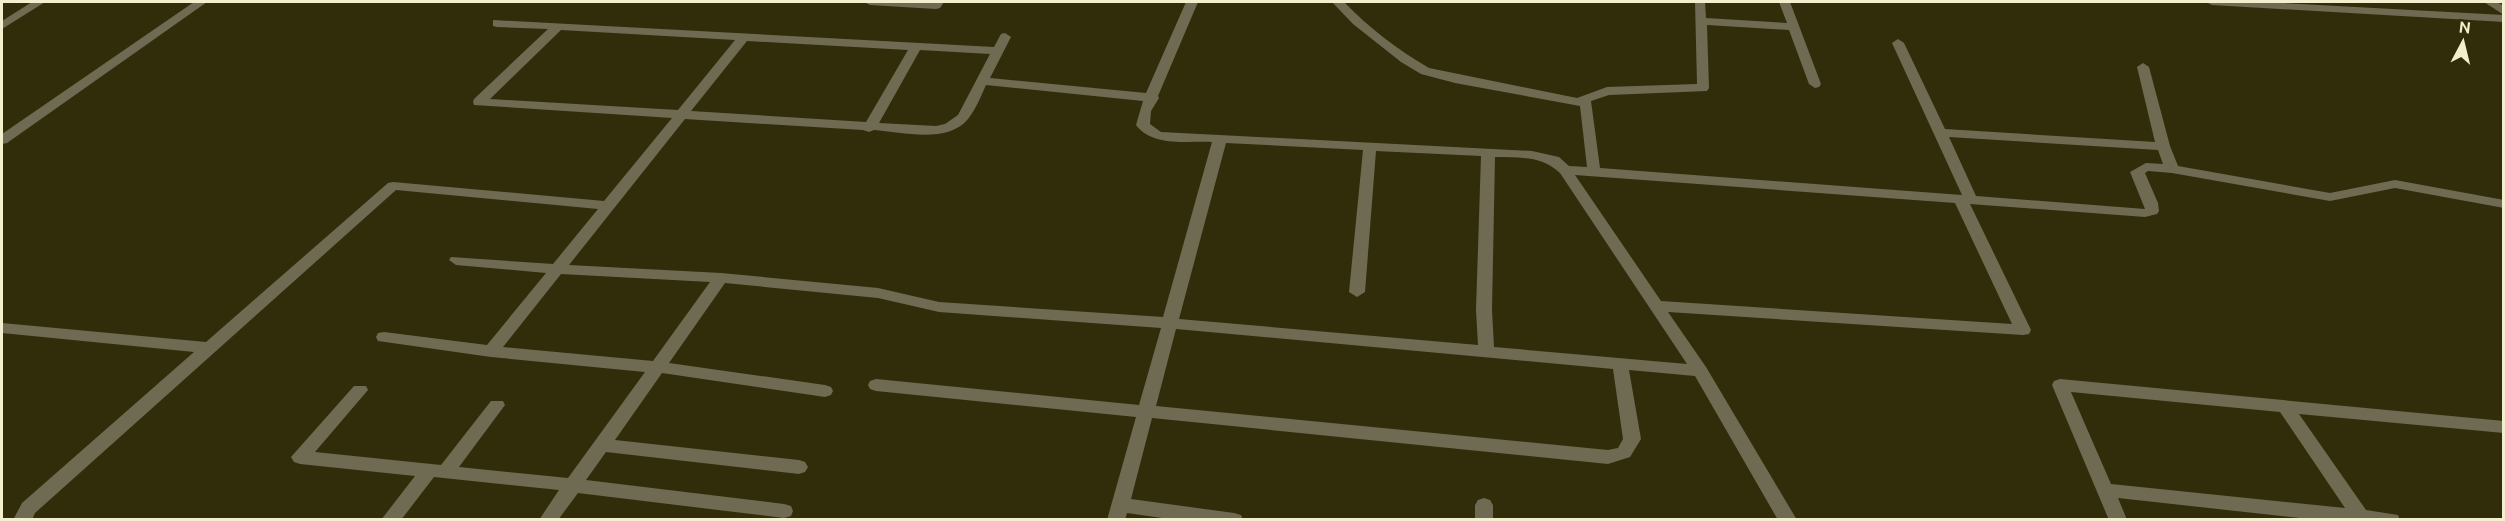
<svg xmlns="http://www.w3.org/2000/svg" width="2505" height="521" font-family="Ubuntu,sans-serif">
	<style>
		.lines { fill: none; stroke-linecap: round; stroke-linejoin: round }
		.minor { fill: #6e6b52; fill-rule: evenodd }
	</style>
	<rect width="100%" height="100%" fill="#312d0b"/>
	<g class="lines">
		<!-- minor -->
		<g class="minor">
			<path d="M32,2H45L2,29V21Z"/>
			<path d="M194,2H207L7,143L2,144V134Z"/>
			<path d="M864,2H944L940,8L936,9L870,5Z"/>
			<path d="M1186,2H1198L1158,96L1159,98L1151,111L1150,124L1161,132L1532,151L1559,157L1569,166L1587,167L1580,106L1455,83L1421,74L1401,62L1353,24L1332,2H1344C1369,28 1398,50 1429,68L1577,98L1607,87L1697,84L1695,2H1705L1706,18L1787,23L1779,2H1790L1821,84L1819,87L1815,88L1809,84L1789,30L1707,25L1709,88L1707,91L1609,95L1591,101L1600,168L1962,195L1892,43L1898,39L1904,43L1945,129L2155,142L2137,67L2143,63L2149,67L2170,146L2178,166L2330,193L2395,180L2504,200V208L2395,188L2330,201L2172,173L2148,171L2145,173L2158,203L2159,211L2157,214L2145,217L1970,204L2031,330L2029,334L2023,335L1668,312L1706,367L1797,520H1778L1695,376L1629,370L1641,439L1630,457L1608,464L1152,418L1131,499L1234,513L1241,515L1243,520H1176L1127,513L1125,520H1107L1136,417L876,391L870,389L868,385L870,381L876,379L1139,405L1161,328L939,312L878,298L725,283L669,363L825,385L831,387L833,391L831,395L825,397L662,373L615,440L799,460L805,462L808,467L805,472L799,474L606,452L586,480L784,504L791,506L793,511L791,516L784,518L578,493L558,520H539L559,490L434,477L401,520H381L415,476L300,464L294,462L291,457L354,386H366L368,390L315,452L441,465L491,401H503L505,405L459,467L568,478L645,372L491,357L378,341L376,337L378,333L384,332L487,345L546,273L456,265L449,260L451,257L553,264L598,209L396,190L35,513L32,520H13L22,503L194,352L2,333V323L206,342L388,183L393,182L604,201L672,118L474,105L473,102L474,99L548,29L497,27L493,26V20L994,47L1001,34L1005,33L1011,37L990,78L1146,93ZM561,30L735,40L678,110L490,99ZM747,41L908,50L866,122L691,111ZM920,50L990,54L958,115L945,124L936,126L879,123ZM986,85L1143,101L1136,125C1152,147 1188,141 1212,142L1163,317L939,302L878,288L721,273L569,265L685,119L863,130L869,132L874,130C902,132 948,144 968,119C976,109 981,96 986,85ZM1949,137L2158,150L2163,164L2146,163L2130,172L2145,209L1976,196ZM1226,143L1363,150L1349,292L1357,297L1365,292L1376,151L1481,156L1476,310L1478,345L1179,319ZM1495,157C1519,158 1541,155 1560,173L1687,364L1494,347L1492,310ZM1575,175L1955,203L2012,324L1661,301ZM561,274L710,282L653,361L503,347ZM1176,329L1613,369L1623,439L1618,448L1608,450L1156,406Z"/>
			<path d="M2206,2H2263L2504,15V22L2212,5Z"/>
			<path d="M2484,2H2497L2504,6V15Z"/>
			<path d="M2060,379L2504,421V433L2299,414L2366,510L2398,515L2400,520H2318L2118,498L2127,520H2109L2052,385L2054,381ZM2071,392L2280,412L2345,508L2111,484Z"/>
			<path d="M1484,498L1490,500L1493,505V520H1475V505L1478,500Z"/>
		</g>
	</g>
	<!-- border -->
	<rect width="2505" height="521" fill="none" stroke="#f2eece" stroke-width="6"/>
	<!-- north arrow -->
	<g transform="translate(2463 42) rotate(7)" stroke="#312d0b" stroke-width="4.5" paint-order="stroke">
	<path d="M0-4.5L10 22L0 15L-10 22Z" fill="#f2eece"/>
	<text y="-9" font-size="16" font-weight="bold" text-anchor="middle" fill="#f2eece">N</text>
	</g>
</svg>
